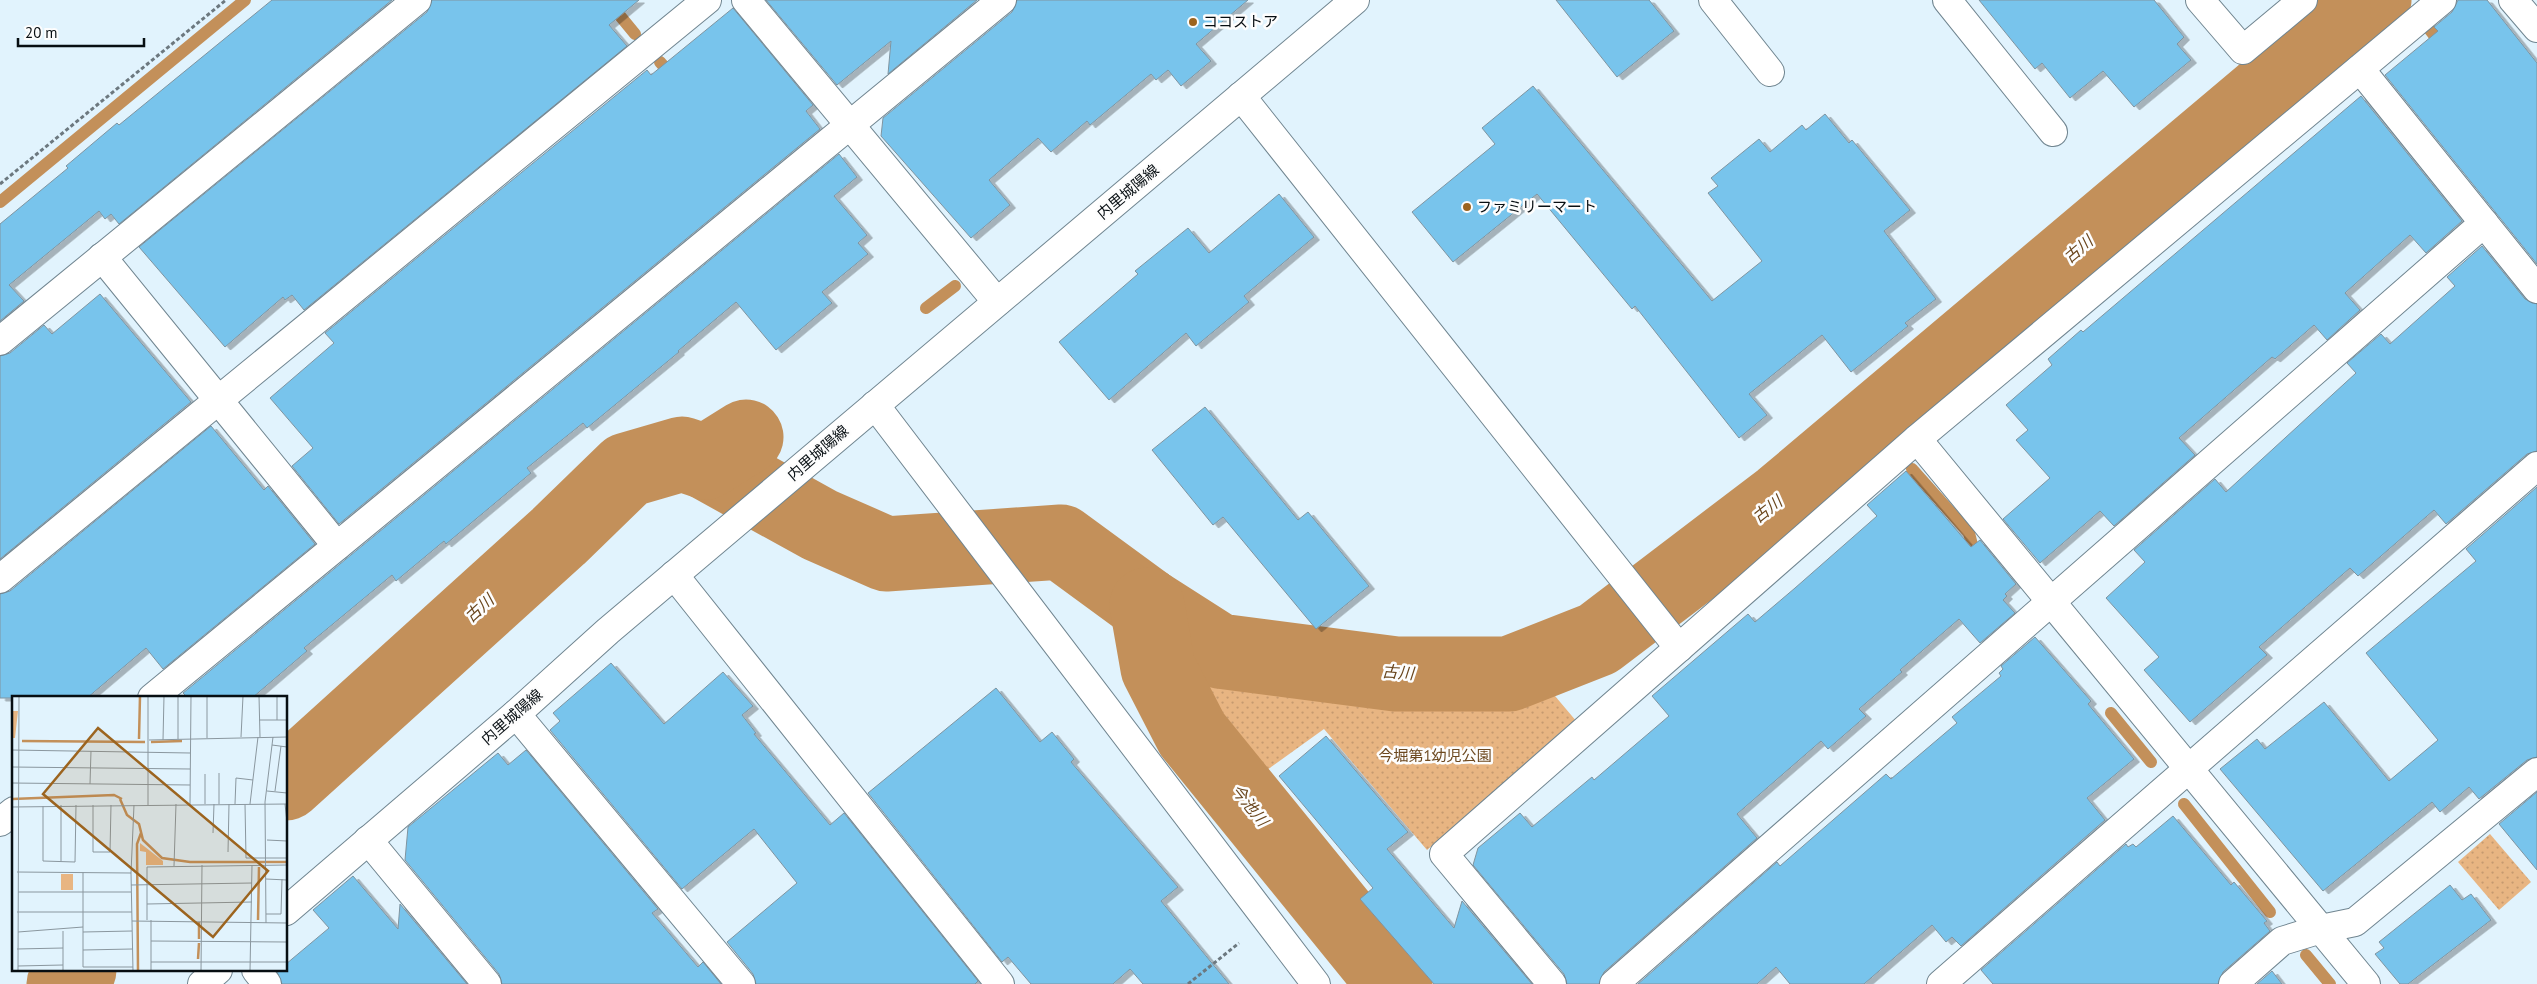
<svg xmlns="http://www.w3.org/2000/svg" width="2537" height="984" font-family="'PT Sans','Noto Sans JP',sans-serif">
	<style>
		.grass { fill: url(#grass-dots) }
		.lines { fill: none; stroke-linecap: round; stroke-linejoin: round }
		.stream { stroke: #c3905a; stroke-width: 12 }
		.river { stroke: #c3905a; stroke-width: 75 }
		.building { fill: #78c4ec; stroke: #7f94a0; filter: url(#shadow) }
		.minor-casing { stroke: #708590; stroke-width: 30 }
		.major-casing { stroke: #708590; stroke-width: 30 }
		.path { stroke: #6c787f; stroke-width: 3; stroke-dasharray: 4 2.5; stroke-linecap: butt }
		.minor { stroke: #fff; stroke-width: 28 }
		.major { stroke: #fff; stroke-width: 28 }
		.poi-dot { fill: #9c641f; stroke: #fdfdfd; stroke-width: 2 }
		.labels { text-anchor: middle; stroke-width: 5; stroke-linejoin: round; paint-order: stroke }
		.poi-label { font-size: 15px; fill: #070e12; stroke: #fdfdfd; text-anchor: start }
		.street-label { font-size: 15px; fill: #070e12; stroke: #fdfdfd }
		.park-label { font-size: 15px; fill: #6c481f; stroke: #fdfdfd }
		.water-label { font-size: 16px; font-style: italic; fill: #6a461d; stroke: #fdfdfd }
		.inset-river { fill: none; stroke: #c3905a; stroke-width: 2.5 }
		.inset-road { fill: none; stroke: #8a979f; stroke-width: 1 }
		.view { fill: #9c641f; fill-opacity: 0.15; stroke: #9c641f; stroke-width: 2.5 }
		.inset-edge { fill: none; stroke: #070e12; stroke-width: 2.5 }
	</style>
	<defs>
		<pattern id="grass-dots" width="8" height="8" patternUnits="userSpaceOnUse" patternTransform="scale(1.25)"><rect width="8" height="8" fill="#e8b582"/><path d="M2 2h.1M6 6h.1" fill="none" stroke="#c69a6f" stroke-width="1.8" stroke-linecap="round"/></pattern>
		<filter id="shadow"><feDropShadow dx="5.5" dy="3" stdDeviation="0" flood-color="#0004"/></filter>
	</defs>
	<rect width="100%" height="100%" fill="#e1f3fd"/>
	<!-- grass -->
	<g class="grass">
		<path d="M1237,678L1478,692L1544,683L1577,722L1427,850L1324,729L1267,770L1204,700L1205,683Z"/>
		<path d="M2490,834L2531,882L2499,910L2458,862Z"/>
	</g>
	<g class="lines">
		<!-- stream -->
		<g class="stream">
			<path d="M607,0L635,34"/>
			<path d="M2427,26L2444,48"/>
			<path d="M660,62L674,78"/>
			<path d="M0,202L245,0"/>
			<path d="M926,308L955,286"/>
			<path d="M1912,469L1969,533L1973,549L1981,558"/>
			<path d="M2111,713L2151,762"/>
			<path d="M2184,804L2270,912"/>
			<path d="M2306,955L2330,984"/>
		</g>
		<!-- river -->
		<g class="river">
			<path d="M706,462L820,525L886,554L1061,542L1147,605L1219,651L1396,674H1509L1598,639L1782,499L2374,0"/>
			<path d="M1147,605L1158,668L1192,734L1395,984"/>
			<path d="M286,783L559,536L627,470L682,454L706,462L746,437"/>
			<path d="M64,984L79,970"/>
		</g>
	</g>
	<!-- building -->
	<g class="building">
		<path d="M272,0H392L119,224L111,214L105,219L99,211L9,285L24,301L0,321V224L68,168L66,166L117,123L119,125Z"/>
		<path d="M432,0H639L609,25L627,46L304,310L292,295L285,300L283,297L225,347L139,247L427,12Z"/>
		<path d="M766,0H977L888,74L891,41L837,85Z"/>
		<path d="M1017,0H1248L1196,44L1211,61L1181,86L1168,70L1156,80L1151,74L1090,125L1087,121L1051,152L1038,138L989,180L1010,205L971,238L881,136L883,118L1012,12Z"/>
		<path d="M1556,0H1649L1674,31L1617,77Z"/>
		<path d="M1979,0H2154L2184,37L2177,44L2191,60L2134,107L2103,71L2070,98L2042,63L2035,69Z"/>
		<path d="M2458,0H2487L2537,63V264L2385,75L2438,31L2434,27L2452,12Z"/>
		<path d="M733,8L813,105L806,111L820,129L339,524L292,466L313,448L270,398L334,343L325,333L647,70L651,75Z"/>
		<path d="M1533,86L1712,301L1762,261L1708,193L1718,186L1711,178L1759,139L1770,152L1802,125L1806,130L1825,114L1849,143L1852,140L1910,210L1884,231L1936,299L1905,323L1908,326L1851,372L1822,335L1749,394L1767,415L1739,438L1635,306L1632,309L1537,194L1453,262L1412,212L1495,144L1482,128Z"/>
		<path d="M2361,96L2462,221L2426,253L2410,235L2345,293L2360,310L2327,340L2314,325L2275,359L2272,357L2179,438L2195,455L2114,526L2100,511L2040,563L2003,519L2050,478L2016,440L2028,430L2006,405L2052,365L2048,359L2081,330L2083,332Z"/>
		<path d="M839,154L857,177L834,196L867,235L858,243L868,254L822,292L832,303L776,350L736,302L678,351L679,352L587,428L583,423L527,468L531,473L446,544L444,541L396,581L392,575L304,648L307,651L252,698H188L183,693Z"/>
		<path d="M1279,194L1314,237L1244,296L1249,302L1196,346L1186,333L1109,400L1059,342L1138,274L1135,271L1188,228L1209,253Z"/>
		<path d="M2482,246L2525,299L2537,304V451L2527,454L2446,524L2434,510L2358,576L2350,568L2259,647L2267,655L2190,722L2144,670L2159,657L2106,598L2145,562L2134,550L2215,479L2226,492L2356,373L2347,363L2381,334L2390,344L2455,286L2447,277Z"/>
		<path d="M100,294L191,402L0,559V356L10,353L44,325L52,334Z"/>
		<path d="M1205,407L1298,520L1308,512L1369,586L1316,629L1223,517L1213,525L1152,450Z"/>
		<path d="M211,426L264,490L268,486L315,544L163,669L146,648L87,698H0V594L10,591Z"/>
		<path d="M1906,471L1971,547L1980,540L2016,584L2005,594L2007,596L2003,600L2015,613L1980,643L1959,619L1900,670L1902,672L1859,709L1866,716L1828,749L1821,741L1737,814L1757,838L1604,972L1599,984H1567L1564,974L1473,865L1478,848L1520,813L1532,827L1592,777L1594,780L1669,716L1652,696L1748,614L1755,622L1795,588L1877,516L1867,505Z"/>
		<path d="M2537,487V757L2527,760L2479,799L2469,787L2440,812L2432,802L2323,891L2220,769L2257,739L2265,749L2324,702L2389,781L2438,740L2366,653L2476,561L2466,549Z"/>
		<path d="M2035,637L2091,701L2088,704L2134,759L2087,798L2105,820L1961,946L1952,937L1946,942L1932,925L1864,984H1790L1776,967L1757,984H1638L1777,862L1780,866L1886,774L1891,779L1957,723L1952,717L2001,676L1999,673L2003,669L2001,666Z"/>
		<path d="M611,663L664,724L723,672L753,706L742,715L756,733L754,734L830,825L844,813L978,981L975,984H756L753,974L727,942L797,883L754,829L682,889L550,730L560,721L553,713Z"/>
		<path d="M996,688L1040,742L1052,732L1074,759L1071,762L1178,887L1161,901L1229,984H1143L1130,969L1113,984H1031L1008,957L1002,962L868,793Z"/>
		<path d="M1326,736L1408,832L1387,849L1454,928L1462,901L1532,984H1434L1360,899L1373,888L1279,776Z"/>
		<path d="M526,750L658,909L652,913L698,967L703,962L721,984H502L499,974L405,860L408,827L498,753L508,765Z"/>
		<path d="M2537,792V870L2499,824Z"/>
		<path d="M2173,816L2231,885L2234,882L2267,921L2264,923L2270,931L2223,972L2218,984H1993L1981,970L2126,844L2128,847L2133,844L2136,847Z"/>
		<path d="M353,876L398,929L400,904L467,984H282L277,972L286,970V964L329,928L313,910Z"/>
		<path d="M2450,885L2462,900L2471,894L2491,920L2408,984H2400L2375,954L2384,948L2379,942Z"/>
		<path d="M2272,971L2282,984H2257Z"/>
	</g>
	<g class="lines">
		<defs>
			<g id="minor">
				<path d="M746,0L997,302"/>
				<path d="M1713,0L1770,72"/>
				<path d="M1947,0L2053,132"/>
				<path d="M2200,0L2243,50L2303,0"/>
				<path d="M2513,0L2537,28"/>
				<path d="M2360,69L2537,289"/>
				<path d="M1241,96L1679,648"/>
				<path d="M102,257L337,546"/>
				<path d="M0,341L417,0"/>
				<path d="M875,405L1316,984"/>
				<path d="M1917,439L2366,984"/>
				<path d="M674,575L1000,984"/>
				<path d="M0,579L707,0"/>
				<path d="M152,698L1002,0"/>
				<path d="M516,714L741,984"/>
				<path d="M0,822L14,811"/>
				<path d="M368,840L487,984"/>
				<path d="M256,970L267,984"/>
				<path d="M1552,984L1444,854L1917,439L2442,0"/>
				<path d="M1614,984L2484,223"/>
				<path d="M1941,984L2537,466"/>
				<path d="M2233,984L2282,941L2321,929L2355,922L2537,772"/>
			</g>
			<g id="major">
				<path d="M286,911L516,714L608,631L1355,0"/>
				<path d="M202,984L218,970"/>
			</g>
		</defs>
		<!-- minor casing -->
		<use href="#minor" class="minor-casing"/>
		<!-- major casing -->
		<use href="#major" class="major-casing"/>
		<!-- path -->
		<g class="path">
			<path d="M0,184L226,0"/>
			<path d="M1188,984L1239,943"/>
		</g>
		<!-- minor -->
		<use href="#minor" class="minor"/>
		<!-- major -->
		<use href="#major" class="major"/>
	</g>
	<!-- markers -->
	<g class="poi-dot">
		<circle cx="1193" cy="22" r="5"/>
		<circle cx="1467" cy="207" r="5"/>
	</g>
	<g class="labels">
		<!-- poi labels -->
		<g class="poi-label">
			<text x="1203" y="27">ココストア</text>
			<text x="1477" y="212">ファミリーマート</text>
		</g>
		<!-- street labels -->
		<g class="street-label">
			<text transform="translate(1128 192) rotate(-40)" y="5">内里城陽線</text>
			<text transform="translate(818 453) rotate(-41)" y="5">内里城陽線</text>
			<text transform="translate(512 717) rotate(-41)" y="5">内里城陽線</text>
		</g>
		<!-- park labels -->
		<g class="park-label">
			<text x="1435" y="761">今堀第1幼児公園</text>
		</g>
		<!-- water labels -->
		<g class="water-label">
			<text transform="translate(2078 249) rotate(-40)" y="6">古川</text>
			<text transform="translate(1767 509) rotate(-38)" y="6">古川</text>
			<text transform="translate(479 608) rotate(-42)" y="6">古川</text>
			<text transform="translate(1398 672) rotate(4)" y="6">古川</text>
			<text transform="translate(1250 805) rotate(51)" y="6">今池川</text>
		</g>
	</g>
	<!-- overview -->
	<g transform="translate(12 696)">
		<rect width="275" height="275" fill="#e1f3fd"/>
		<path d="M0,15H6L3,42H0ZM128,147L151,165V169H134V156L128,155ZM49,178H61V194H49Z" fill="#e8b582"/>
		<path class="inset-river" d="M127,43L128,0M10,45L133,46M139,46L170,45M0,103L102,99L110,103M108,103L115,119L127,128L131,144L150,162L178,166H275M246,224L247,171M187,243V226M186,263L187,247M126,275L125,148L129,137"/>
		<path class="inset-road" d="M247,0L248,41M247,24H275M265,24V0M229,41L231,0M195,42V0M166,43V0M137,44L275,41M151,44L152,0M260,49L275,51M0,54L178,57M0,71L178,73M193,78V108M0,87L178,89M78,88L79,55M255,95L275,97M263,95L269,50M178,108L179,0M207,108V77M223,108L224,82L241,84M233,108L234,162H275M238,108L246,41M273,108L275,126M81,109V156H98L99,109M136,109V0M31,110V165L63,166L64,109M0,111L275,108M201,137L202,108M255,144L275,145M216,156L217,108M49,165V109M162,170L164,108M5,176L119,177M71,176V271H121M254,183L275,184M119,189L240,187M6,196H119M135,208L240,206M5,216H120M254,218H269L270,183M135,224V171L275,169M120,225L275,227M254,227L253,106L261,41M51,235V275M6,236L71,231M71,236L120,235M139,245L275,246M5,253L51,252M71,254L120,253M139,266H275M6,270L51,269M6,275L7,0M121,275L119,177L122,109M139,275V224M189,275L190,169M238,275L240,169"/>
		<path class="view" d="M86,32L256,175L201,241L31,98Z"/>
		<rect width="275" height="275" class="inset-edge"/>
	</g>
	<!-- scale -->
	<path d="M18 38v8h126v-8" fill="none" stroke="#070e12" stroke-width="2.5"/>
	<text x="25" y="38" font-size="15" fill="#070e12" stroke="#fdfdfd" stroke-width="4" paint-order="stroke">20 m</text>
</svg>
